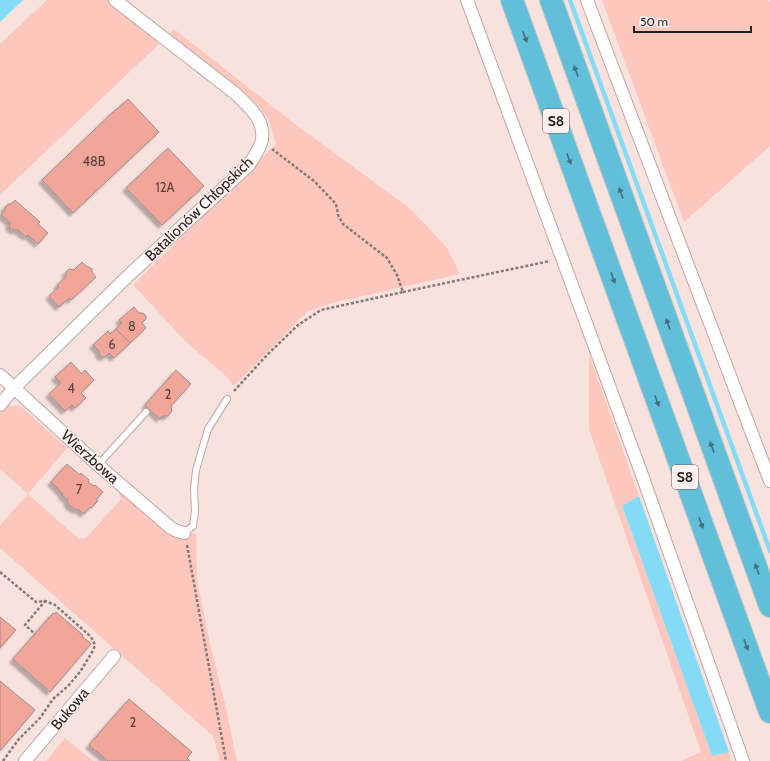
<svg xmlns="http://www.w3.org/2000/svg" width="770" height="761" font-family="Cabin,sans-serif">
	<style>
		.green { fill: #fec7bd }
		.water { fill: #84dbf5 }
		.lines { fill: none; stroke-linecap: round; stroke-linejoin: round }
		.stream { stroke: #84dbf5; stroke-width: 4.5 }
		.building { fill: #f1a699; stroke: #a18e8a; filter: url(#shadow) }
		.lane-casing { stroke: #bda9a6; stroke-width: 8 }
		.street-casing { stroke: #bda9a6; stroke-width: 14 }
		.highway-casing { stroke: #cbc9c9; stroke-width: 24 }
		.path { stroke: #877977; stroke-width: 2.5; stroke-dasharray: 3 2; stroke-linecap: butt }
		.lane { stroke: #fff; stroke-width: 6 }
		.street { stroke: #fff; stroke-width: 12 }
		.highway { stroke: #62bfda; stroke-width: 22 }
		.oneway { fill: #446e7c }
		.labels { text-anchor: middle; stroke-width: 3; stroke-linejoin: round; paint-order: stroke }
		.number-label { font-size: 13px; fill: #59403c }
		.shield { fill: #fef1ef; stroke: #675d5c; stroke-width: 1 }
		.shield-label { font-size: 14px; font-weight: bold; fill: #261e1d }
		.street-label { font-size: 15px; fill: #261e1d; stroke: #fef1ef }
	</style>
	<defs>
		<filter id="shadow"><feDropShadow dx="-3.5" dy="3.5" stdDeviation="1" flood-color="#0004"/></filter>
	</defs>
	<rect width="100%" height="100%" fill="#f7e2de"/>
	<!-- green -->
	<g class="green">
		<path d="M47,0H108L145,27L159,44L0,195V44Z"/>
		<path d="M602,0H768L770,3V146L684,222Z"/>
		<path d="M174,29L295,124L412,210L447,248L460,274L332,303L307,312L234,386L225,375L187,343L133,285L276,144L269,121L258,105L243,92L169,34Z"/>
		<path d="M589,354L639,496L622,507L712,756L729,752L731,761H681L701,752L589,429Z"/>
		<path d="M7,406H20L67,448L28,494L79,539L86,538L121,499L119,493L121,489L175,536L196,533L197,581L212,652L226,708L237,761H220L213,736L0,548V525L28,494L0,469V414Z"/>
		<path d="M65,738L93,761H46Z"/>
	</g>
	<!-- water -->
	<g class="water">
		<path d="M0,0H23L0,22Z"/>
		<path d="M639,496L729,752L712,756L622,506Z"/>
	</g>
	<g class="lines">
		<!-- stream -->
		<path class="stream" d="M570,0L770,551"/>
	</g>
	<!-- building -->
	<g class="building">
		<path d="M128,99L159,132L149,141V142L147,143L73,213L42,180L116,109H117Z"/>
		<path d="M168,148L204,186L162,225L126,188Z"/>
		<path d="M15,200L40,222L38,224L48,233L38,244L28,235L26,237L18,230H13L9,227L10,222L1,215L5,210V207L8,204H11Z"/>
		<path d="M82,262L86,266L89,267L92,269V272L96,277L71,300L69,298L59,307L49,296L59,287L57,285L66,277V272L69,269L74,270Z"/>
		<path d="M134,307L139,313H143L146,316V319L142,323L146,328L130,343L116,329L122,323L119,320Z"/>
		<path d="M116,329L130,343L114,358L109,353L105,357H102L99,354V351L93,345L108,331L110,334Z"/>
		<path d="M71,362L82,374L85,370L94,380L81,393L86,398L75,408L72,405L65,411L49,394L61,383L55,377Z"/>
		<path d="M176,370L191,384L171,406L172,411L168,416H162L160,419L145,405Z"/>
		<path d="M67,464L80,475L81,473L89,480L88,482L94,486L95,485L103,492L96,500L98,501L91,508L90,507L84,514L78,509L76,510L70,506L67,502L68,500L62,495L63,494L51,482Z"/>
		<path d="M56,612L83,635L82,636L91,644L50,692L13,659L53,613L55,614Z"/>
		<path d="M0,617L16,630L0,648Z"/>
		<path d="M0,681L35,710L0,751Z"/>
		<path d="M129,699L192,752L187,758L190,761H108L89,745Z"/>
	</g>
	<g class="lines">
		<defs>
			<g id="lane">
				<path d="M98,465L146,412"/>
				<path d="M184,533L193,526L195,511L194,489L196,470L208,429L227,399"/>
			</g>
			<g id="street">
				<path d="M467,0L642,475L743,761"/>
				<path d="M587,0L770,481"/>
				<path d="M0,375L98,465L171,528L177,531L184,533"/>
				<path d="M0,405L14,388L130,274L249,165C253,158 260,149 262,140C265,119 249,107 236,94L115,0"/>
				<path d="M25,761L114,656"/>
			</g>
			<g id="highway">
				<path d="M512,0L770,712"/>
				<path d="M551,0L770,606"/>
			</g>
		</defs>
		<!-- lane casing -->
		<use href="#lane" class="lane-casing"/>
		<!-- street casing -->
		<use href="#street" class="street-casing"/>
		<!-- highway casing -->
		<use href="#highway" class="highway-casing"/>
		<!-- path -->
		<g class="path">
			<path d="M403,292L550,261"/>
			<path d="M234,391L267,355L298,325L321,310L403,292L397,275L387,258L343,224L338,215L336,204L314,181L272,149"/>
			<path d="M187,545L226,761"/>
			<path d="M0,572L36,602L45,601L25,625L35,634"/>
			<path d="M3,761L18,740L40,718L53,699L68,686L80,672L91,654L95,646L93,640L89,635L55,605L45,601"/>
		</g>
		<!-- lane -->
		<use href="#lane" class="lane"/>
		<!-- street -->
		<use href="#street" class="street"/>
		<!-- highway -->
		<use href="#highway" class="highway"/>
	</g>
	<!-- one-way arrows -->
	<defs><path id="oneway-solid" d="M-6-.8H1V-3.2L6.5 0L1 3.2V.8H-6Z"/></defs>
	<g class="oneway">
		<use href="#oneway-solid" transform="translate(525 37) rotate(70)"/>
		<use href="#oneway-solid" transform="translate(576 71) rotate(-110)"/>
		<use href="#oneway-solid" transform="translate(569 159) rotate(70)"/>
		<use href="#oneway-solid" transform="translate(621 193) rotate(-110)"/>
		<use href="#oneway-solid" transform="translate(613 278) rotate(70)"/>
		<use href="#oneway-solid" transform="translate(668 324) rotate(-110)"/>
		<use href="#oneway-solid" transform="translate(657 401) rotate(70)"/>
		<use href="#oneway-solid" transform="translate(712 447) rotate(-110)"/>
		<use href="#oneway-solid" transform="translate(701 523) rotate(70)"/>
		<use href="#oneway-solid" transform="translate(757 569) rotate(-110)"/>
		<use href="#oneway-solid" transform="translate(746 645) rotate(70)"/>
	</g>
	<g class="labels">
		<!-- number labels -->
		<g class="number-label">
			<text x="94" y="166">48B</text>
			<text x="165" y="192">12A</text>
			<text x="132" y="331">8</text>
			<text x="112" y="349">6</text>
			<text x="71" y="393">4</text>
			<text x="168" y="399">2</text>
			<text x="79" y="494">7</text>
			<text x="133" y="727">2</text>
		</g>
		<!-- shield labels -->
		<g class="shield">
			<rect x="543" y="109" width="26" height="24" rx="3"/>
			<rect x="672" y="465" width="26" height="24" rx="3"/>
		</g>
		<g class="shield-label">
			<text x="556" y="126">S8</text>
			<text x="685" y="482">S8</text>
		</g>
		<!-- street labels -->
		<g class="street-label">
			<text transform="translate(199 209) rotate(-44)" y="5">Batalionów Chłopskich</text>
			<text transform="translate(90 457) rotate(42)" y="5">Wierzbowa</text>
			<text transform="translate(70 709) rotate(-50)" y="5">Bukowa</text>
		</g>
	</g>
	<!-- scale -->
	<path d="M634 26v6h117v-6" fill="none" stroke="#261e1d" stroke-width="2"/>
	<text x="640" y="26" font-size="12" fill="#261e1d" stroke="#fef1ef" stroke-width="3" paint-order="stroke">50 m</text>
</svg>
